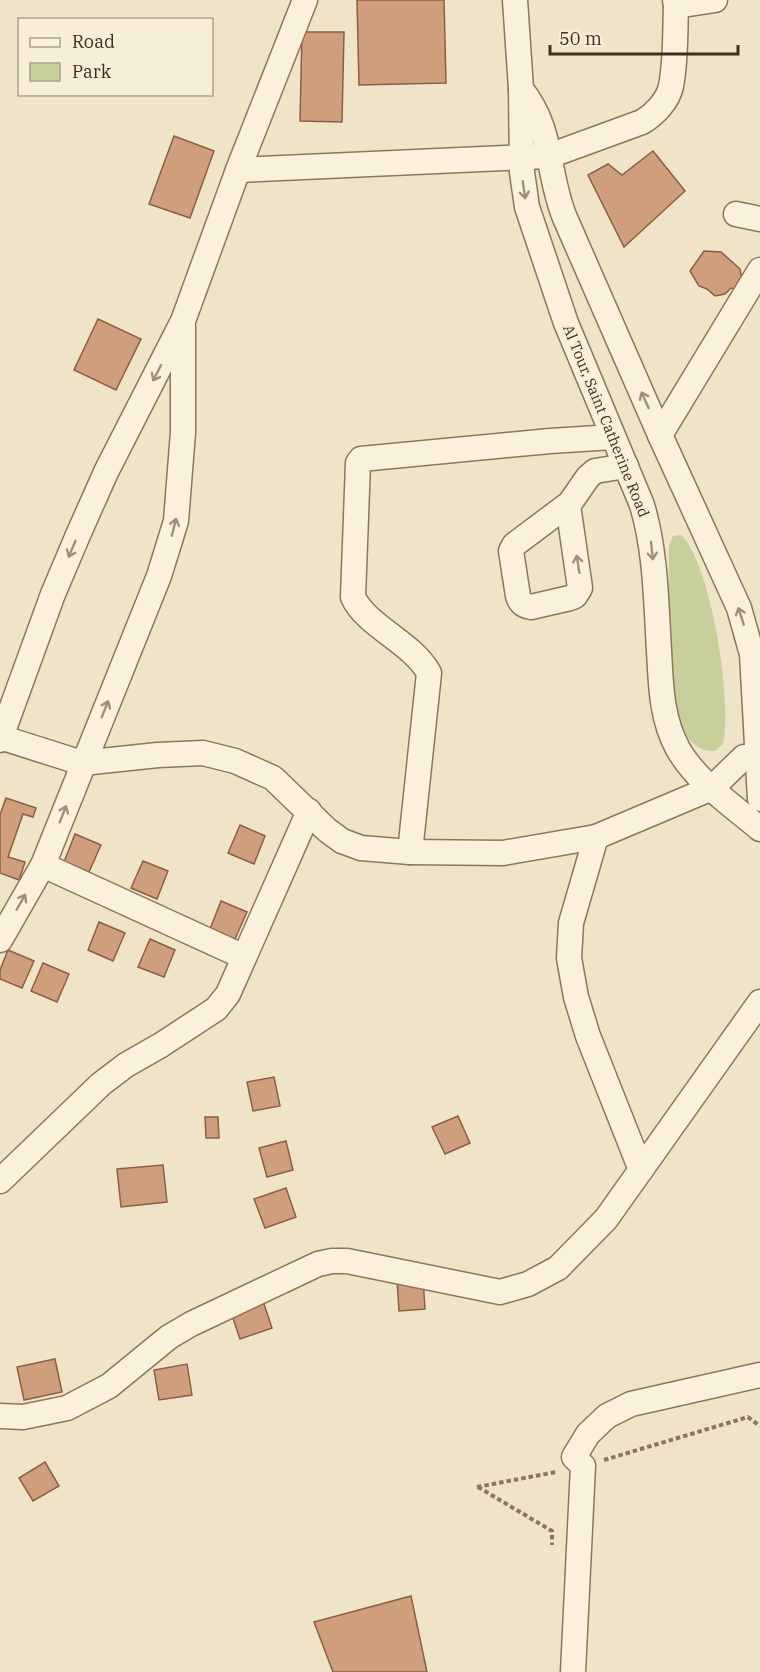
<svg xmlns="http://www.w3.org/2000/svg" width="760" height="1672" font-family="'IBM Plex Serif',serif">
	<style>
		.green { fill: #c9cf9b }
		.building { fill: #cf9f7d; stroke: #8d5f41; stroke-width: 1.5 }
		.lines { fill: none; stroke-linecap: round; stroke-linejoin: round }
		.minor-casing { stroke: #8d765c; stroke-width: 27 }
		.path { stroke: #8d765c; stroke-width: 4; stroke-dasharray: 4.5 3; stroke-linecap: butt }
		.minor { stroke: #faf1dc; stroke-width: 24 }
		.oneway { stroke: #9c907e }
		.labels { text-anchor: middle; stroke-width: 5; stroke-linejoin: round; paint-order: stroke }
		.street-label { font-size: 15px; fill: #3d2e20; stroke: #f7eed8 }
	</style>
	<rect width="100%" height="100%" fill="#f0e4c8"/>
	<!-- green -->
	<path class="green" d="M681,535C711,563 733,703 723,744L715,751C698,753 683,736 678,721C674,711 675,699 673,689C666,641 669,593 669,545L673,536Z"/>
	<!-- building -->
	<g class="building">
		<path d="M357,0H444L446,83L359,85Z"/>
		<path d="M302,32H344L342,122L300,121Z"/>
		<path d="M174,136L214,151L190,218L149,204Z"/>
		<path d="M653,151L685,191L624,247L588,175L608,164L622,175Z"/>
		<path d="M704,251L721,252L740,269L742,280L735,289L731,288L725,294L715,296L707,289L699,286L690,271Z"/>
		<path d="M98,319L141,339L116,390L74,370Z"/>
		<path d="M6,798L36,808L33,817L23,814L8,857L25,862L19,880L0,873V815Z"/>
		<path d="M240,825L265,836L254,864L228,853Z"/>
		<path d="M75,834L101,845L89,872L64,862Z"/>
		<path d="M143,861L168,871L157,899L131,888Z"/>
		<path d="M221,901L247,912L235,939L210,929Z"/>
		<path d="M99,922L125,933L113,961L88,950Z"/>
		<path d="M150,939L175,950L164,977L138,967Z"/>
		<path d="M8,950L34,961L22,988L0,979V970Z"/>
		<path d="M43,963L69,974L57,1002L31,991Z"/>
		<path d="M274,1077L280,1106L253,1111L247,1082Z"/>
		<path d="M458,1116L470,1143L445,1154L432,1127Z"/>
		<path d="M205,1117H218L219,1138H206Z"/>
		<path d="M286,1141L293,1170L267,1177L259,1148Z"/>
		<path d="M163,1165L167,1202L121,1207L117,1169Z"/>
		<path d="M286,1188L296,1217L265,1228L254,1199Z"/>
		<path d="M423,1278L425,1309L399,1311L397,1279Z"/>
		<path d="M262,1298L272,1328L240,1339L230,1309Z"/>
		<path d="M55,1359L62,1392L24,1400L17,1367Z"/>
		<path d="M187,1364L192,1395L159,1400L154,1370Z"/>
		<path d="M45,1462L59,1486L33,1501L19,1478Z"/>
		<path d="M411,1596L427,1672H333L314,1622Z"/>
	</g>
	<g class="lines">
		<defs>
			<g id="minor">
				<path d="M515,0L521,89L522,172L527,207L566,323L642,505C656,552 656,602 659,651C661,685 661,718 678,749C697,782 732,805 760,829"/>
				<path d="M676,6L715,0"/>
				<path d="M521,89C554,130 546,172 565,218L660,435L739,608L752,654L760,799"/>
				<path d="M238,170L549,156L642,122C654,115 668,101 671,86C676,61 675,31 676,6L675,0"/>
				<path d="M736,214L760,219"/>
				<path d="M660,435L760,270"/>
				<path d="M568,505L580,588L575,596L570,598L531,607C524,606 520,603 518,596L511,551L514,545L570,503L588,477L595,471L626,466"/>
				<path d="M0,737L82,763L158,755L203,753L235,761L273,778L327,830L342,841L361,848L410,852L503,853L596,837L712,788L744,757"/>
				<path d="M0,740L53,594L78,535L106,472L183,321L238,170L305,0"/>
				<path d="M596,837L571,923L569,958L576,997L588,1036L641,1170"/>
				<path d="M410,852L429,673C412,642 366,626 353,597L358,463L361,459L550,441L613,437"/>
				<path d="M43,865L244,957"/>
				<path d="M0,940L43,865L159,576L176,521L183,432V327"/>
				<path d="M0,1181L101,1084L126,1065L161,1045L216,1009L228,994L309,811"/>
				<path d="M0,1416L23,1417L67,1408L109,1386L169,1337L191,1324L318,1264L332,1261H347L500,1292L528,1284L558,1268L606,1219L760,1002"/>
				<path d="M573,1672L583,1466L574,1457L588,1434L607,1416L631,1404L760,1375"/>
			</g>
		</defs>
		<!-- minor casing -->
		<use href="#minor" class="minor-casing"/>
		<!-- path -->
		<g class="path">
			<path d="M604,1460L748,1417L760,1426"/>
			<path d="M477,1487L556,1472"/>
			<path d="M478,1487L552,1531V1545"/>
		</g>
		<!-- minor -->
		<use href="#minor" class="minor"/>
	</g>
	<!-- one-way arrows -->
	<defs><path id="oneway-shaft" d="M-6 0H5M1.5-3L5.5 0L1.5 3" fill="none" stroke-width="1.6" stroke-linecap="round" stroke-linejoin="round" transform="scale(1.5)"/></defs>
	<g class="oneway">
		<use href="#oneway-shaft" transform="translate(524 190) rotate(82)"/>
		<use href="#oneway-shaft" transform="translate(157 373) rotate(117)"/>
		<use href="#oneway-shaft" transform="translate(645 400) rotate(-114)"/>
		<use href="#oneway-shaft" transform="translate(174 527) rotate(-76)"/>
		<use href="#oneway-shaft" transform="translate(72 549) rotate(113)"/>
		<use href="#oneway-shaft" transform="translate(652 551) rotate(84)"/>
		<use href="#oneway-shaft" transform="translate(578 564) rotate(-99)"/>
		<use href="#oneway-shaft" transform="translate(741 616) rotate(-108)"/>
		<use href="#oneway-shaft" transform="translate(105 709) rotate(-68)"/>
		<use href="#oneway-shaft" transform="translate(63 814) rotate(-69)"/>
		<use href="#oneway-shaft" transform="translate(21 902) rotate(-60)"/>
	</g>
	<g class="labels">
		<!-- street labels -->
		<g class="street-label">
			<text transform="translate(606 421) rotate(68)" y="5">Al Tour, Saint Catherine Road</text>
		</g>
	</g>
	<!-- legend -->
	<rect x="18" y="18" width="195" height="78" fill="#f7eed8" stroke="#ada18e" stroke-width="1.5"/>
	<rect x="30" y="38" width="30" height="9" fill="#faf1dc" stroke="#ada18e" stroke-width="1.5"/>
	<text x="72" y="48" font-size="18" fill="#3d2e20">Road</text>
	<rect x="30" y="63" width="30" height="18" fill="#c9cf9b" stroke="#ada18e" stroke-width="1.5"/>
	<text x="72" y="78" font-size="18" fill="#3d2e20">Park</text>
	<!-- scale -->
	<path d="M550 45v9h188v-9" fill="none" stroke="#3d2e20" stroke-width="3"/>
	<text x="559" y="45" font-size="18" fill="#3d2e20" stroke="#f7eed8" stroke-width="4.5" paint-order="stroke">50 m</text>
</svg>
